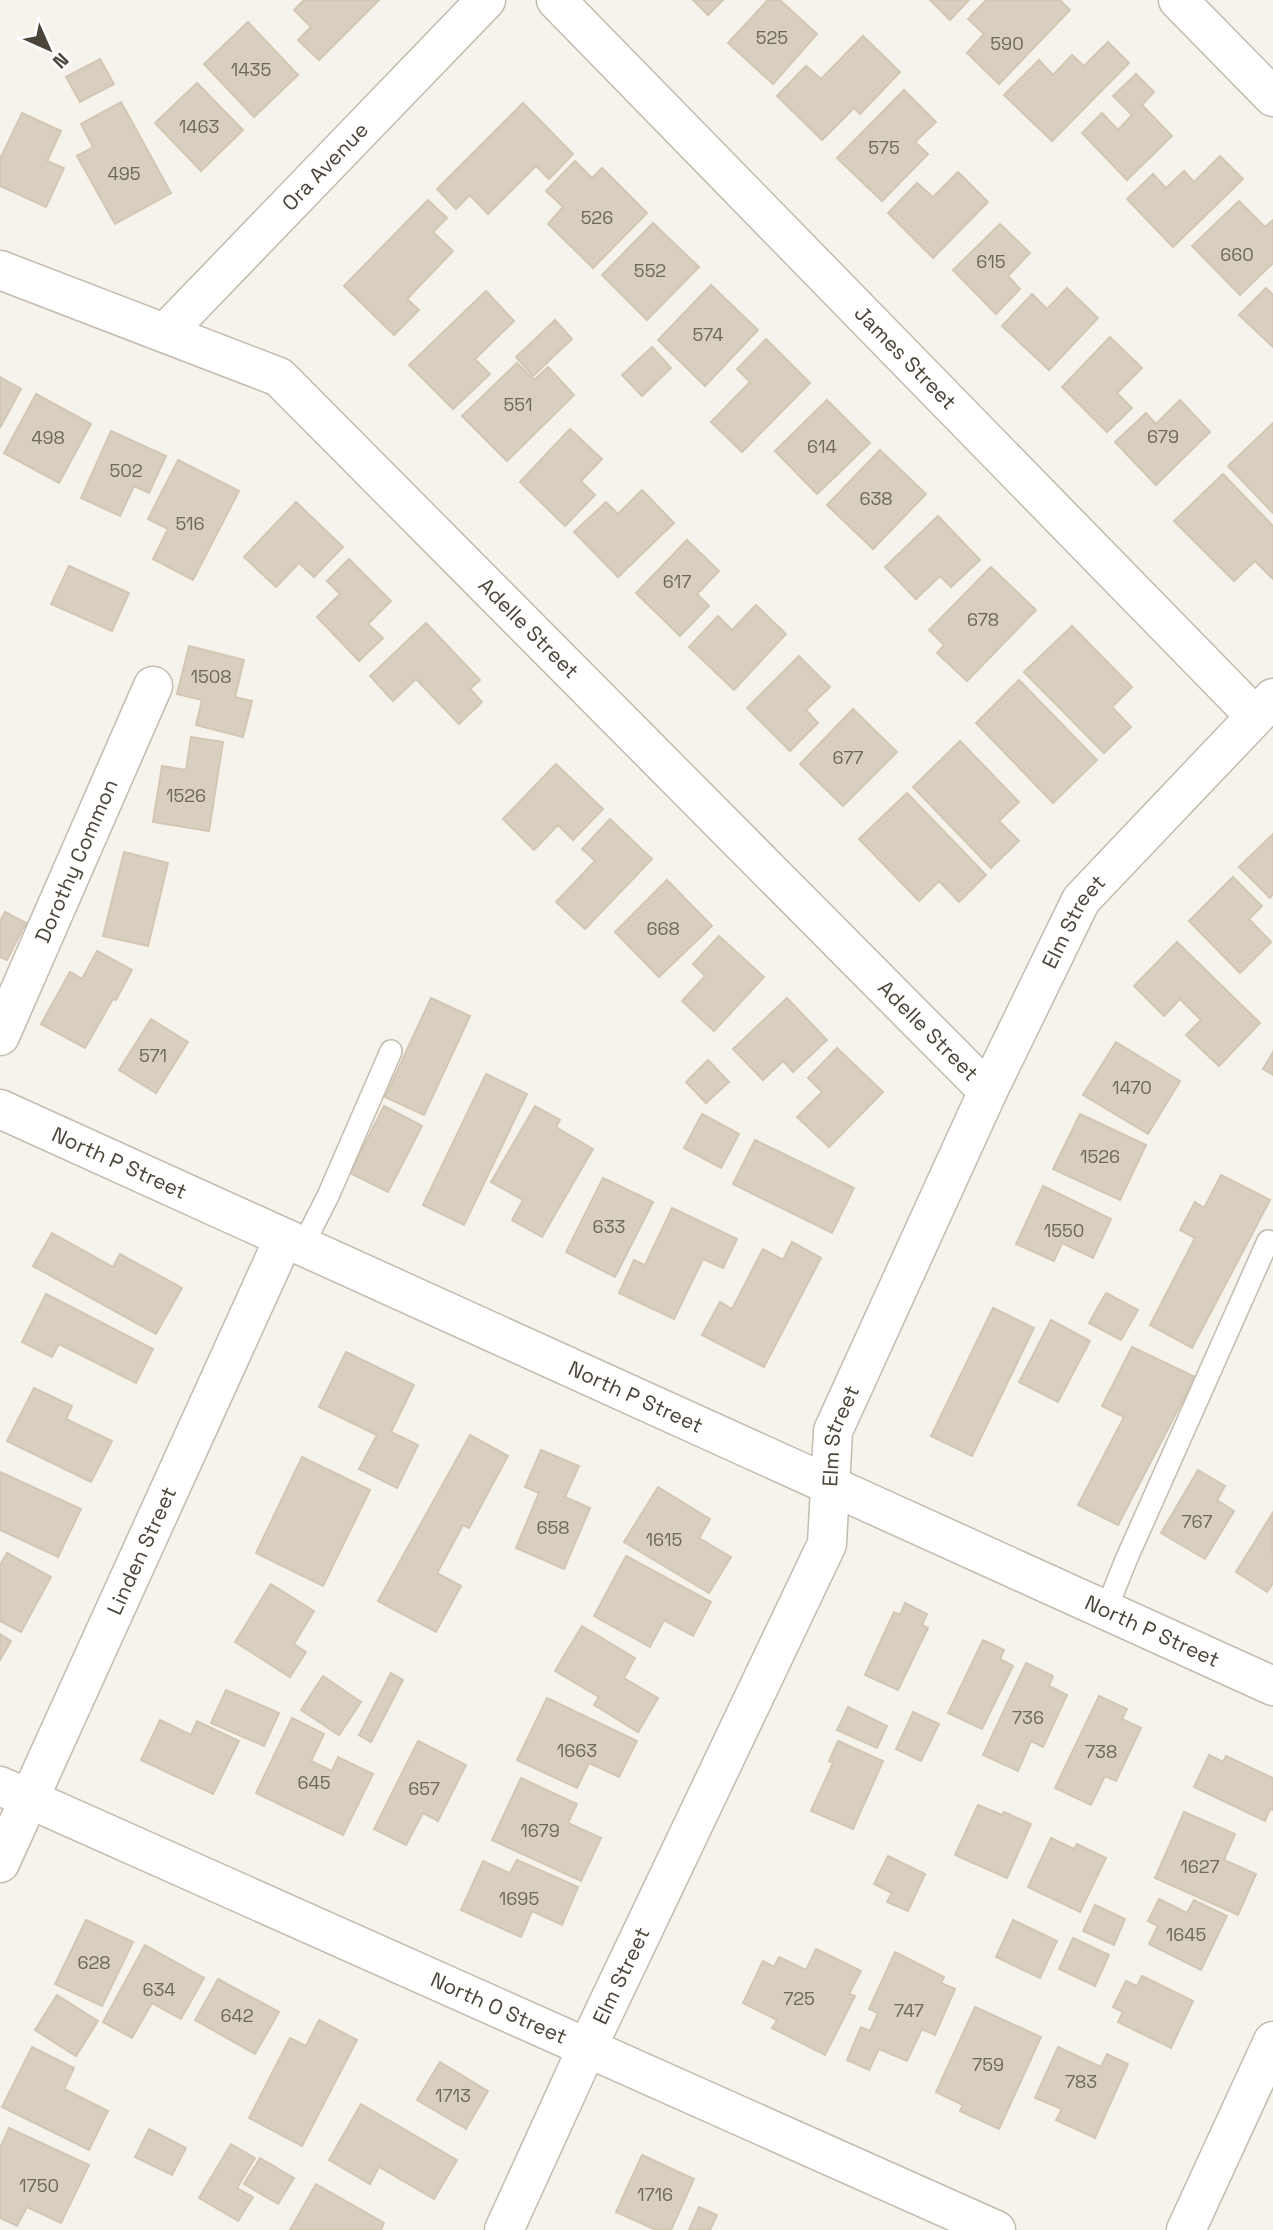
<svg xmlns="http://www.w3.org/2000/svg" width="1273" height="2230" font-family="'Space Grotesk',sans-serif">
	<style>
		.building { fill: #d8cfc1; stroke: #d3c7b4; stroke-width: 2 }
		.lines { fill: none; stroke-linecap: round; stroke-linejoin: round }
		.service-casing { stroke: #c2bbae; stroke-width: 24 }
		.minor-casing { stroke: #c2bbae; stroke-width: 41 }
		.tertiary-casing { stroke: #c2bbae; stroke-width: 41 }
		.service { stroke: #fff; stroke-width: 21 }
		.minor { stroke: #fff; stroke-width: 38 }
		.tertiary { stroke: #fff; stroke-width: 38 }
		.labels { text-anchor: middle; stroke-width: 7; stroke-linejoin: round; paint-order: stroke }
		.number-label { font-size: 18px; fill: #6e675b }
		.street-label { font-size: 21px; fill: #4b4439; stroke: #fff }
	</style>
	<rect width="100%" height="100%" fill="#f6f3ec"/>
	<!-- building -->
	<g class="building">
		<path d="M304,0H379L319,60L298,40L311,27L294,10Z"/>
		<path d="M693,0H723L708,15Z"/>
		<path d="M768,0H780L817,34L773,84L728,43Z"/>
		<path d="M930,0H969L950,20Z"/>
		<path d="M986,0H1060L1070,10L999,84L967,53L984,34L968,19Z"/>
		<path d="M248,22L298,75L254,117L204,64Z"/>
		<path d="M863,36L900,72L860,114L854,108L822,140L777,96L806,66L821,79Z"/>
		<path d="M1108,42L1129,63L1052,141L1004,95L1039,60L1053,75L1072,55L1084,66Z"/>
		<path d="M100,59L114,84L80,102L66,77Z"/>
		<path d="M1136,74L1154,92L1142,105L1172,136L1127,180L1082,133L1102,113L1118,130L1132,115L1113,96Z"/>
		<path d="M197,83L243,130L201,171L155,123Z"/>
		<path d="M904,90L936,122L915,142L928,154L882,201L837,158Z"/>
		<path d="M121,102L171,193L115,224L77,156L93,147L81,124Z"/>
		<path d="M523,103L573,154L549,179L536,166L488,214L470,195L456,209L437,189Z"/>
		<path d="M22,113L61,131L47,161L64,168L46,207L0,186V159Z"/>
		<path d="M1220,156L1243,179L1173,247L1127,199L1153,174L1166,188L1184,171L1194,182Z"/>
		<path d="M575,161L592,178L602,168L647,213L593,268L548,224L563,207L546,191Z"/>
		<path d="M958,172L988,202L933,258L888,213L917,183L933,197Z"/>
		<path d="M428,200L447,218L433,232L453,251L407,299L419,310L394,335L344,286Z"/>
		<path d="M1239,201L1265,227L1273,220V263L1240,295L1192,246Z"/>
		<path d="M653,223L699,267L647,320L602,275Z"/>
		<path d="M1000,224L1030,253L1008,276L1020,289L996,314L953,270Z"/>
		<path d="M711,285L758,330L705,386L658,340Z"/>
		<path d="M1067,288L1098,318L1049,370L1002,326L1032,294L1047,309Z"/>
		<path d="M1266,288L1273,295V347L1239,315Z"/>
		<path d="M486,291L514,321L475,359L490,374L453,409L409,365Z"/>
		<path d="M555,320L572,339L533,376L516,357Z"/>
		<path d="M1110,337L1142,368L1117,393L1132,408L1107,432L1062,387Z"/>
		<path d="M766,339L810,383L742,452L711,422L750,382L737,369Z"/>
		<path d="M652,347L671,368L642,396L622,375Z"/>
		<path d="M517,363L534,380L548,367L574,395L507,461L462,416Z"/>
		<path d="M0,377L21,389L0,428Z"/>
		<path d="M36,394L91,424L59,483L4,453Z"/>
		<path d="M827,400L870,443L817,494L775,451Z"/>
		<path d="M1180,400L1210,432L1156,485L1115,442L1146,413L1156,424Z"/>
		<path d="M1273,423V513L1228,466Z"/>
		<path d="M570,429L602,459L581,481L595,495L565,526L520,482Z"/>
		<path d="M111,431L166,456L149,493L134,486L120,516L81,498Z"/>
		<path d="M880,450L926,494L873,549L827,505Z"/>
		<path d="M178,460L239,491L193,580L153,559L168,529L148,519Z"/>
		<path d="M1223,474L1273,526V579L1255,561L1234,581L1174,521Z"/>
		<path d="M642,490L674,523L618,577L574,532L606,502L618,514Z"/>
		<path d="M296,502L343,547L314,577L299,563L276,587L244,557Z"/>
		<path d="M938,516L980,560L951,587L940,576L916,599L885,567Z"/>
		<path d="M687,540L719,571L697,594L709,606L680,636L636,593Z"/>
		<path d="M349,559L391,601L368,624L383,638L359,661L317,617L340,594L327,581Z"/>
		<path d="M69,566L129,593L112,631L51,604Z"/>
		<path d="M991,567L1036,610L967,681L937,653L944,645L929,630Z"/>
		<path d="M756,605L786,634L734,690L689,647L718,616L732,630Z"/>
		<path d="M426,623L480,680L470,689L482,702L459,724L416,679L393,701L370,676Z"/>
		<path d="M1072,626L1132,687L1112,707L1131,727L1104,753L1024,672Z"/>
		<path d="M189,646L244,660L235,697L252,701L243,737L196,725L202,700L177,694Z"/>
		<path d="M799,656L830,687L806,710L818,723L790,751L747,708Z"/>
		<path d="M1019,680L1097,760L1053,803L976,723Z"/>
		<path d="M853,709L897,752L843,806L800,764Z"/>
		<path d="M191,737L223,742L209,831L153,822L162,766L186,770Z"/>
		<path d="M960,741L1019,802L999,821L1019,841L991,868L913,787Z"/>
		<path d="M556,764L603,809L573,840L558,825L534,850L503,819Z"/>
		<path d="M907,793L986,875L959,902L939,881L919,901L859,839Z"/>
		<path d="M610,819L652,859L585,929L556,902L595,861L582,849Z"/>
		<path d="M1273,834V894L1270,898L1239,867Z"/>
		<path d="M124,852L168,863L148,946L103,936Z"/>
		<path d="M1233,877L1262,906L1249,919L1271,942L1240,973L1189,921Z"/>
		<path d="M667,880L712,926L659,977L615,932Z"/>
		<path d="M5,912L26,923L7,960L0,957V921Z"/>
		<path d="M719,936L764,977L714,1031L682,1001L705,976L693,964Z"/>
		<path d="M1177,942L1260,1023L1219,1066L1186,1035L1201,1020L1180,999L1164,1016L1134,986Z"/>
		<path d="M97,951L132,970L116,1000L113,999L85,1048L41,1024L70,972L82,979Z"/>
		<path d="M431,998L470,1016L424,1115L385,1097Z"/>
		<path d="M787,998L827,1040L793,1072L783,1061L763,1080L733,1049Z"/>
		<path d="M151,1019L188,1042L156,1093L119,1070Z"/>
		<path d="M1116,1042L1180,1081L1148,1134L1083,1095Z"/>
		<path d="M837,1048L883,1092L829,1147L797,1117L822,1092L808,1078Z"/>
		<path d="M1273,1052V1075L1263,1069Z"/>
		<path d="M708,1060L729,1082L706,1103L686,1082Z"/>
		<path d="M486,1074L527,1094L464,1225L423,1205Z"/>
		<path d="M384,1106L422,1126L388,1192L350,1173Z"/>
		<path d="M535,1106L560,1120L556,1127L593,1149L542,1237L512,1220L523,1200L491,1182Z"/>
		<path d="M702,1114L739,1134L721,1168L684,1148Z"/>
		<path d="M1080,1114L1146,1145L1120,1200L1053,1169Z"/>
		<path d="M755,1140L854,1188L832,1233L733,1184Z"/>
		<path d="M1221,1175L1270,1200L1192,1348L1150,1325L1195,1238L1180,1230L1195,1202L1204,1208Z"/>
		<path d="M603,1178L653,1202L615,1277L566,1252Z"/>
		<path d="M1043,1186L1111,1219L1093,1258L1062,1243L1054,1261L1016,1244Z"/>
		<path d="M672,1208L737,1239L723,1268L703,1259L674,1319L619,1293L634,1260L645,1265Z"/>
		<path d="M52,1233L113,1267L120,1254L182,1288L156,1334L33,1266Z"/>
		<path d="M792,1242L821,1258L764,1367L702,1335L720,1302L732,1309L763,1249L783,1260Z"/>
		<path d="M1106,1293L1138,1310L1121,1340L1089,1323Z"/>
		<path d="M46,1294L153,1349L136,1383L59,1344L52,1357L22,1342Z"/>
		<path d="M993,1308L1034,1328L972,1456L931,1436Z"/>
		<path d="M1051,1320L1090,1341L1058,1402L1019,1382Z"/>
		<path d="M1132,1347L1195,1377L1118,1525L1078,1505L1124,1417L1102,1406Z"/>
		<path d="M346,1352L414,1385L391,1432L418,1445L397,1488L359,1469L377,1435L319,1407Z"/>
		<path d="M34,1388L72,1406L66,1419L112,1441L91,1482L7,1441Z"/>
		<path d="M470,1435L508,1456L469,1528L463,1525L437,1573L461,1586L436,1632L378,1601Z"/>
		<path d="M541,1450L579,1466L565,1497L590,1508L564,1569L516,1548L539,1493L525,1487Z"/>
		<path d="M302,1457L370,1490L323,1586L256,1553Z"/>
		<path d="M1198,1470L1225,1486L1217,1500L1234,1511L1205,1559L1161,1533Z"/>
		<path d="M0,1472L81,1509L58,1557L0,1530Z"/>
		<path d="M658,1487L710,1519L699,1538L731,1557L709,1593L624,1542Z"/>
		<path d="M1272,1514L1273,1583L1267,1592L1236,1572Z"/>
		<path d="M7,1553L51,1577L21,1632L0,1621V1565Z"/>
		<path d="M626,1556L711,1602L693,1636L664,1620L650,1647L594,1616Z"/>
		<path d="M271,1584L314,1611L294,1644L306,1652L290,1677L235,1642Z"/>
		<path d="M905,1603L927,1614L922,1625L928,1628L898,1690L865,1675L894,1612L900,1615Z"/>
		<path d="M582,1626L635,1658L624,1678L658,1698L638,1732L594,1705L599,1697L555,1671Z"/>
		<path d="M0,1634L11,1641L0,1660Z"/>
		<path d="M983,1640L1004,1650L1000,1659L1013,1666L982,1729L948,1713Z"/>
		<path d="M1026,1663L1053,1676L1049,1686L1067,1695L1043,1747L1031,1741L1018,1771L983,1755Z"/>
		<path d="M391,1673L403,1680L371,1742L359,1735Z"/>
		<path d="M323,1676L361,1702L339,1735L301,1710Z"/>
		<path d="M226,1690L279,1713L264,1746L211,1723Z"/>
		<path d="M1099,1696L1127,1709L1122,1719L1141,1728L1116,1781L1105,1776L1091,1805L1055,1788Z"/>
		<path d="M547,1698L637,1741L619,1777L589,1763L577,1788L517,1760Z"/>
		<path d="M848,1707L887,1726L877,1748L837,1730Z"/>
		<path d="M913,1712L939,1724L921,1761L896,1749Z"/>
		<path d="M292,1718L324,1734L311,1761L332,1771L338,1757L373,1774L343,1835L256,1793Z"/>
		<path d="M160,1720L191,1735L197,1721L239,1741L213,1794L141,1760Z"/>
		<path d="M418,1741L466,1765L438,1821L423,1813L406,1845L374,1829Z"/>
		<path d="M838,1741L883,1761L853,1829L811,1811L833,1763L829,1761Z"/>
		<path d="M1209,1755L1223,1762L1226,1756L1273,1778V1810L1270,1809L1265,1821L1194,1787Z"/>
		<path d="M521,1778L577,1804L568,1823L601,1838L581,1881L492,1840Z"/>
		<path d="M978,1805L1002,1815L1004,1812L1031,1824L1007,1878L955,1855Z"/>
		<path d="M1184,1812L1235,1834L1224,1860L1256,1874L1238,1915L1155,1878Z"/>
		<path d="M1051,1838L1074,1849L1077,1844L1106,1858L1080,1912L1028,1887Z"/>
		<path d="M888,1856L925,1874L908,1911L887,1902L892,1893L874,1884Z"/>
		<path d="M517,1860L578,1887L562,1925L532,1911L521,1937L461,1910L483,1861L510,1873Z"/>
		<path d="M1159,1899L1187,1913L1194,1900L1227,1916L1201,1970L1149,1944L1158,1926L1148,1921Z"/>
		<path d="M1095,1905L1125,1919L1114,1945L1083,1931Z"/>
		<path d="M86,1920L133,1942L102,2006L55,1984Z"/>
		<path d="M1013,1920L1057,1941L1040,1978L996,1957Z"/>
		<path d="M1073,1938L1109,1955L1095,1986L1059,1969Z"/>
		<path d="M145,1945L204,1978L181,2019L152,2003L132,2038L103,2022Z"/>
		<path d="M816,1949L861,1971L849,1994L855,1996L825,2055L772,2028L777,2020L743,2003L763,1961L774,1967L779,1957L806,1970Z"/>
		<path d="M895,1952L944,1977L941,1983L955,1989L935,2035L922,2029L907,2061L879,2049L869,2070L847,2060L861,2027L870,2031L878,2013L869,2009Z"/>
		<path d="M1142,1976L1193,2001L1171,2048L1118,2022L1123,2012L1113,2007L1126,1981L1137,1986Z"/>
		<path d="M218,1979L279,2012L255,2054L195,2020Z"/>
		<path d="M57,1995L98,2021L76,2056L35,2030Z"/>
		<path d="M975,2007L1041,2037L999,2129L960,2111L963,2105L936,2092Z"/>
		<path d="M319,2020L357,2040L302,2146L249,2118L290,2038L306,2046Z"/>
		<path d="M32,2047L74,2068L64,2089L108,2111L89,2150L2,2107Z"/>
		<path d="M1058,2047L1101,2067L1107,2054L1128,2064L1095,2138L1056,2120L1062,2109L1035,2098Z"/>
		<path d="M440,2062L488,2091L466,2129L417,2100Z"/>
		<path d="M361,2104L457,2160L434,2199L379,2167L370,2184L329,2160Z"/>
		<path d="M9,2128L89,2165L61,2223L27,2207L17,2226L0,2218V2148Z"/>
		<path d="M149,2129L186,2148L172,2175L135,2157Z"/>
		<path d="M231,2144L255,2158L237,2188L253,2197L238,2221L199,2198Z"/>
		<path d="M642,2155L694,2179L671,2230H656L616,2212Z"/>
		<path d="M260,2158L294,2178L278,2204L244,2184Z"/>
		<path d="M316,2184L384,2223L381,2230H290Z"/>
		<path d="M699,2207L717,2215L710,2230H689Z"/>
	</g>
	<g class="lines">
		<defs>
			<g id="service">
				<path d="M302,1247L328,1196L391,1051"/>
				<path d="M1106,1610L1126,1560L1268,1241"/>
			</g>
			<g id="minor">
				<path id="s1" d="M556,0L1255,716"/>
				<path d="M1178,0L1273,97"/>
				<path id="s2" d="M0,270L279,377L988,1091"/>
				<path id="s3" d="M165,333L486,0"/>
				<path id="s4" d="M0,1036L153,686"/>
				<path id="s5" d="M0,1786L996,2230"/>
				<path id="s6" d="M0,1863L284,1238"/>
				<path id="s7" d="M504,2230L587,2048L827,1544L833,1431L988,1091L1081,900L1273,698"/>
				<path d="M1186,2230L1273,2041"/>
			</g>
			<g id="tertiary">
				<path id="s8" d="M0,1109L1273,1686"/>
			</g>
		</defs>
		<!-- service casing -->
		<use href="#service" class="service-casing"/>
		<!-- minor casing -->
		<use href="#minor" class="minor-casing"/>
		<!-- tertiary casing -->
		<use href="#tertiary" class="tertiary-casing"/>
		<!-- service -->
		<use href="#service" class="service"/>
		<!-- minor -->
		<use href="#minor" class="minor"/>
		<!-- tertiary -->
		<use href="#tertiary" class="tertiary"/>
	</g>
	<g class="labels">
		<!-- number labels -->
		<g class="number-label">
			<text x="772" y="44">525</text>
			<text x="1007" y="50">590</text>
			<text x="251" y="76">1435</text>
			<text x="199" y="133">1463</text>
			<text x="884" y="154">575</text>
			<text x="124" y="180">495</text>
			<text x="597" y="224">526</text>
			<text x="1237" y="261">660</text>
			<text x="991" y="268">615</text>
			<text x="650" y="277">552</text>
			<text x="708" y="341">574</text>
			<text x="518" y="411">551</text>
			<text x="1163" y="443">679</text>
			<text x="48" y="444">498</text>
			<text x="822" y="453">614</text>
			<text x="126" y="477">502</text>
			<text x="876" y="505">638</text>
			<text x="190" y="530">516</text>
			<text x="677" y="588">617</text>
			<text x="983" y="626">678</text>
			<text x="211" y="683">1508</text>
			<text x="848" y="764">677</text>
			<text x="186" y="802">1526</text>
			<text x="663" y="935">668</text>
			<text x="153" y="1062">571</text>
			<text x="1132" y="1094">1470</text>
			<text x="1100" y="1163">1526</text>
			<text x="609" y="1233">633</text>
			<text x="1064" y="1237">1550</text>
			<text x="1197" y="1528">767</text>
			<text x="553" y="1534">658</text>
			<text x="664" y="1546">1615</text>
			<text x="1028" y="1724">736</text>
			<text x="577" y="1757">1663</text>
			<text x="1101" y="1758">738</text>
			<text x="314" y="1789">645</text>
			<text x="424" y="1795">657</text>
			<text x="540" y="1837">1679</text>
			<text x="1200" y="1873">1627</text>
			<text x="519" y="1905">1695</text>
			<text x="1186" y="1941">1645</text>
			<text x="94" y="1969">628</text>
			<text x="159" y="1996">634</text>
			<text x="799" y="2005">725</text>
			<text x="909" y="2017">747</text>
			<text x="237" y="2022">642</text>
			<text x="988" y="2071">759</text>
			<text x="1081" y="2088">783</text>
			<text x="453" y="2102">1713</text>
			<text x="39" y="2192">1750</text>
			<text x="655" y="2201">1716</text>
		</g>
		<!-- street labels -->
		<g class="street-label">
			<text dy="7" stroke="none"><textPath href="#s3" startOffset="231">Ora Avenue</textPath></text>
			<text dy="7" stroke="none"><textPath href="#s1" startOffset="500">James Street</textPath></text>
			<text dy="7" stroke="none"><textPath href="#s2" startOffset="653">Adelle Street</textPath></text>
			<text dy="7" stroke="none"><textPath href="#s4" startOffset="191">Dorothy Common</textPath></text>
			<text dy="7" stroke="none"><textPath href="#s7" startOffset="1435">Elm Street</textPath></text>
			<text dy="7" stroke="none"><textPath href="#s2" startOffset="1220">Adelle Street</textPath></text>
			<text dy="7" stroke="none"><textPath href="#s8" startOffset="131">North P Street</textPath></text>
			<text dy="7" stroke="none"><textPath href="#s8" startOffset="698">North P Street</textPath></text>
			<text dy="7" stroke="none"><textPath href="#s7" startOffset="868">Elm Street</textPath></text>
			<text dy="7" stroke="none"><textPath href="#s6" startOffset="343">Linden Street</textPath></text>
			<text dy="7" stroke="none"><textPath href="#s8" startOffset="1265">North P Street</textPath></text>
			<text dy="7" stroke="none"><textPath href="#s7" startOffset="280">Elm Street</textPath></text>
			<text dy="7" stroke="none"><textPath href="#s5" startOffset="546">North O Street</textPath></text>
		</g>
	</g>
	<!-- north arrow -->
	<g transform="translate(49 49) rotate(135)" stroke="#ffffff" stroke-width="5" paint-order="stroke">
	<path d="M0-5L12 26L0 18L-12 26Z" fill="#4b4439"/>
	<text y="-10" font-size="19" font-weight="bold" text-anchor="middle" fill="#4b4439">N</text>
	</g>
</svg>
